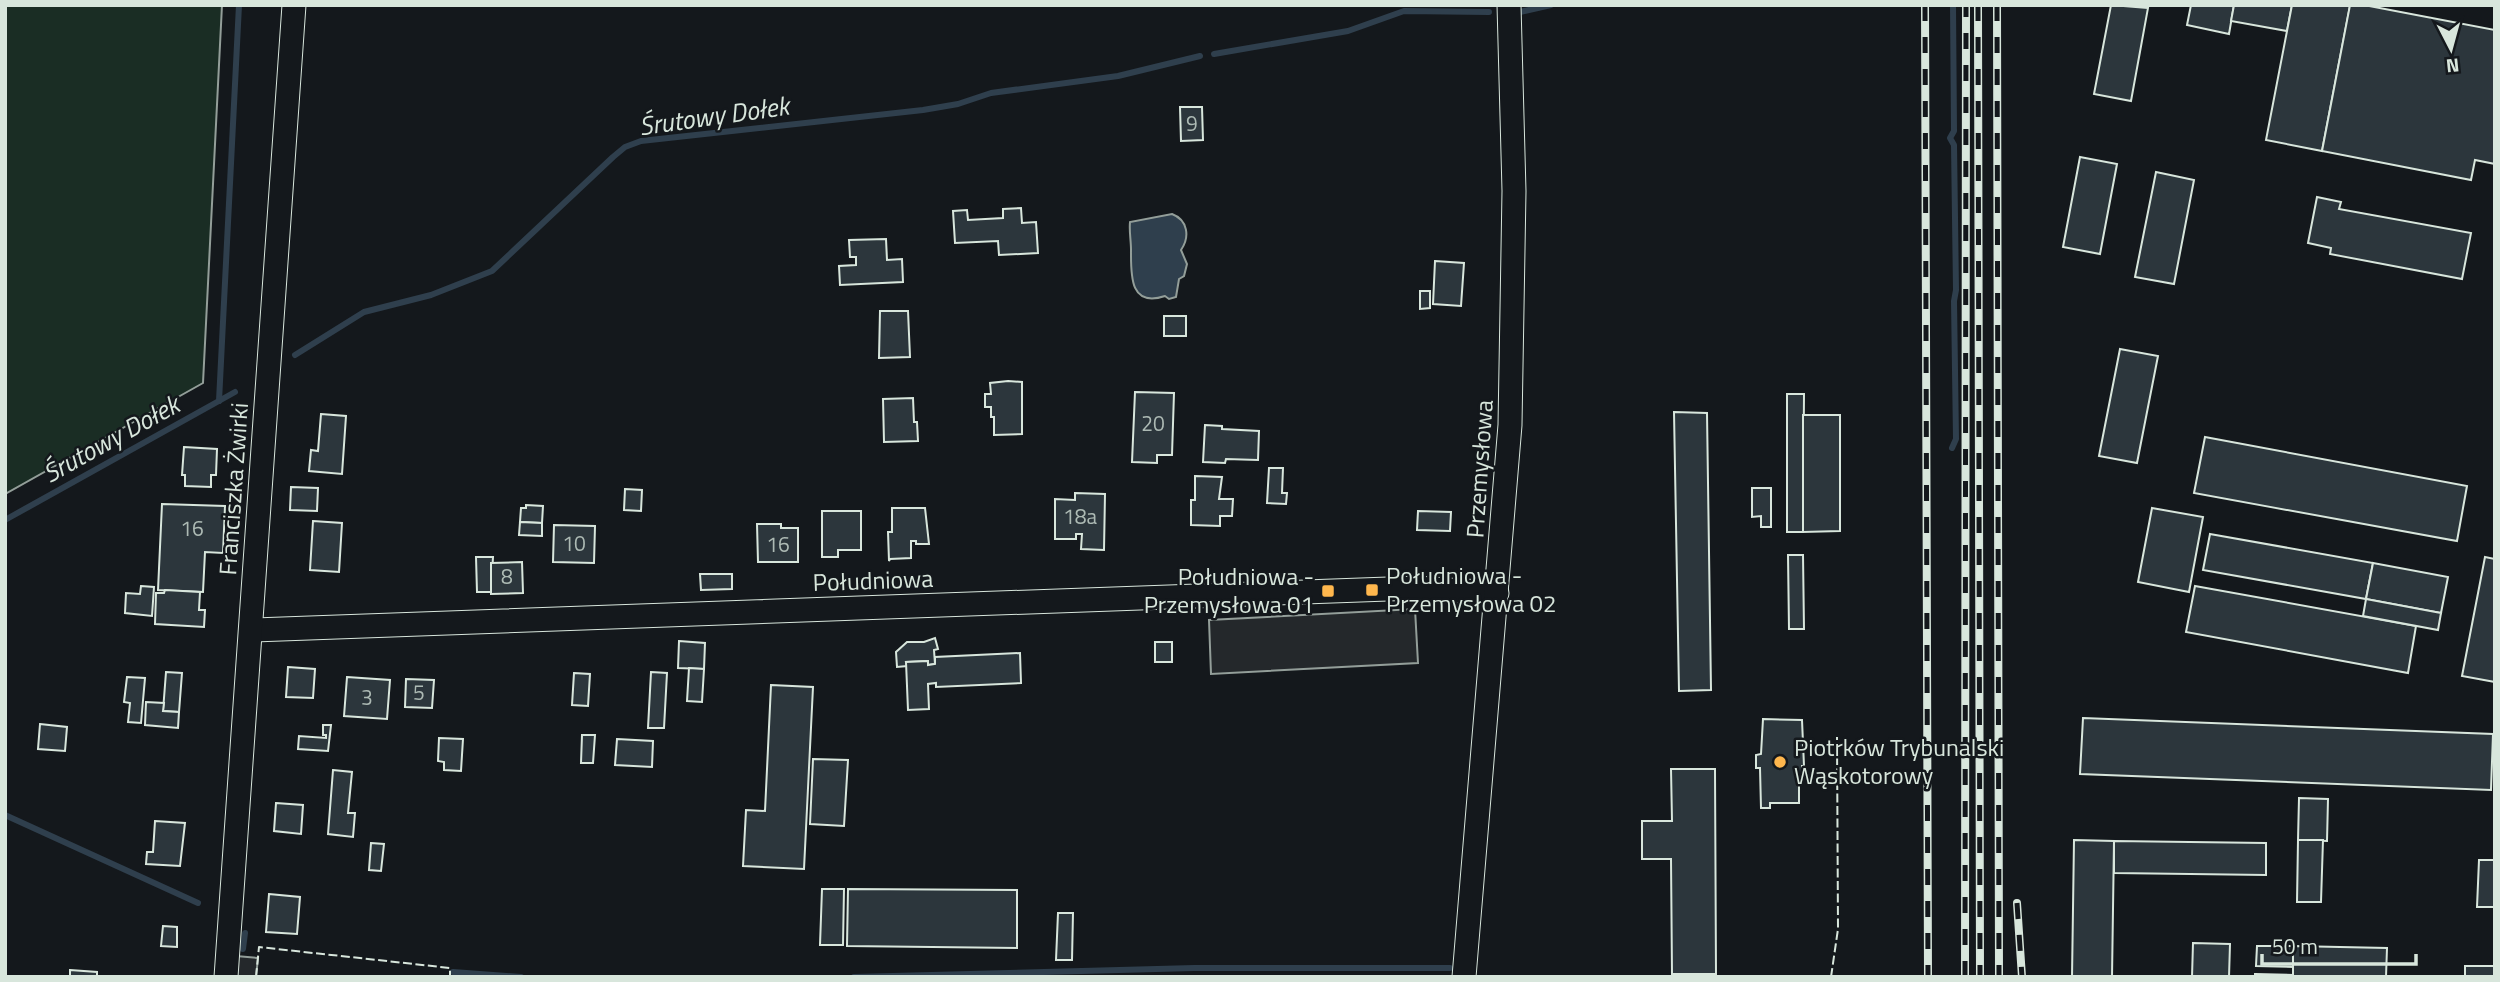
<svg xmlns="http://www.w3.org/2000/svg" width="2500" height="982" font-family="'Titillium Web',sans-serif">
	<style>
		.green { fill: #1a2d24; stroke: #939e99; stroke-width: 2 }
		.parking { fill: #24282b; stroke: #939e99; stroke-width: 2 }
		.water { fill: #2f3f4d; stroke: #939e99; stroke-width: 2 }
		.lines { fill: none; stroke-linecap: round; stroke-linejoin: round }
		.stream { stroke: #2f3f4d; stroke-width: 6 }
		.building { fill: #2c363c; stroke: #d8e6dc; stroke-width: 2 }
		.minor-casing { stroke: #d8e6dc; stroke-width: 25 }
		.minor { stroke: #14181c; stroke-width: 23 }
		.rail-casing { stroke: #d8e6dc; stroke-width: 8 }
		.rail { stroke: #14181c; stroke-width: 5; stroke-dasharray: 16; stroke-linecap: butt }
		.fence { stroke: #d8e6dc; stroke-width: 2; stroke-dasharray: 9 3.5; stroke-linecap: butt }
		.poi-dot { fill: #ffb74d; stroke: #14181c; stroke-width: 2.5 }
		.labels { text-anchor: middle; stroke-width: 5; stroke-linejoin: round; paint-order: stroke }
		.number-label { font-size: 21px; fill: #adbab4 }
		.street-label { font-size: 24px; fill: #d8e6dc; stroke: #14181c }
		.poi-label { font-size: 24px; fill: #d8e6dc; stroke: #14181c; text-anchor: start }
		.water-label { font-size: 26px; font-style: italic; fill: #d8e6dc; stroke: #14181c }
	</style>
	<rect width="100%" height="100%" fill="#14181c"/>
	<!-- green -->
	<path class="green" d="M5,5H222L203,383L5,494Z"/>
	<!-- parking -->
	<g class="parking">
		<path d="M1415,609L1418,663L1211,674L1209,620Z"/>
		<path d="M236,956L258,958L256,977H235Z"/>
	</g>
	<!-- water -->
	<path class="water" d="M1172,214C1188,220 1190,237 1181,250L1187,264L1184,276L1179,279L1176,297L1169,299L1165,296C1129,308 1131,274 1131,250C1131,240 1129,231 1130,222Z"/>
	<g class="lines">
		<!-- stream -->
		<g class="stream">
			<path d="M1520,12L1551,5"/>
			<path d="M1214,54L1348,31L1404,11L1489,12"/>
			<path d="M295,355L364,312L431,295L492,271L613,157L625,147L641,141L923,110L958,104L991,93L1118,76L1200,56"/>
			<path d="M219,401L239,5"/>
			<path d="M1952,448L1956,439L1954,301L1956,290L1954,145L1950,138L1954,131L1953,5"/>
			<path d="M5,520L235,392"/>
			<path d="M5,815L198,903"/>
			<path d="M243,949L245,933"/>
			<path d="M453,972L521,977"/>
			<path d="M854,977L1194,968H1450"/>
		</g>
	</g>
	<!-- building -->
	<g class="building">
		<path d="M2111,5L2148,8L2131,101L2094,94Z"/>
		<path d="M2191,5H2234L2229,34L2187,25Z"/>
		<path d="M2234,5H2292L2287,31L2231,21Z"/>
		<path d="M2292,5L2350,6L2322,151L2266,140Z"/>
		<path d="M2364,5L2495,30V164L2475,160L2471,180L2322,151L2350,5Z"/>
		<path d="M1180,107H1202L1203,140L1181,141Z"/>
		<path d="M2080,157L2117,164L2100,254L2063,247Z"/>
		<path d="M2156,172L2194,180L2174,284L2135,277Z"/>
		<path d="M2317,197L2341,202L2339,209L2471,233L2462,279L2330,254L2331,248L2308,243Z"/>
		<path d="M1021,208L1022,223L1036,222L1038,253L999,255L998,241L955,243L953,211L967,210L968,220L1003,218V209Z"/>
		<path d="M886,239L887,260L902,259L903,282L840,285L839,266L856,265V257H850L849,240Z"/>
		<path d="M1435,261L1464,263L1461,306L1433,304Z"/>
		<path d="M1420,291H1430V308L1420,309Z"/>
		<path d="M880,311H908L910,357L879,358Z"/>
		<rect x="1164" y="316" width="22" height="20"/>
		<path d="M2120,349L2158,356L2137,463L2099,456Z"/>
		<path d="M1008,381L1022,382V434L994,435V417H991V407H985V394H991L990,383Z"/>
		<path d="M1135,392L1174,393L1172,455H1157V463L1132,462Z"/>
		<path d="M1787,394H1804L1803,532H1787Z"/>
		<path d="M913,398L914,422H917L918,441L884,442L883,399Z"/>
		<path d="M1674,412L1707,413L1711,690L1679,691Z"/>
		<path d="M321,414L346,416L342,474L309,471L311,450L318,451Z"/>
		<path d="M1803,415H1840V531L1803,532Z"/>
		<path d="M1205,425L1222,426V429L1259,431L1258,460L1226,459L1225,463L1203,462Z"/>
		<path d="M2205,437L2467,486L2457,541L2194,493Z"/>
		<path d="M184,447L217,449L216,475H211V487L185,486V475H182Z"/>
		<path d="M1269,468H1283L1282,493H1287L1286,504L1267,503Z"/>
		<path d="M1195,476L1222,477L1219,499H1233L1232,516H1220V526L1191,525V500H1195Z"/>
		<path d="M291,487L318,488L317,511L290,510Z"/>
		<path d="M1752,488H1771V527H1761V516L1752,517Z"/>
		<path d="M625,489L642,490L641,511L624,510Z"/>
		<path d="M1075,493L1105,494L1104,550L1081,549L1082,534H1076V539H1055V499L1075,500Z"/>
		<path d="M162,504L225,506L223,553L205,552L203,592L158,590Z"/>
		<path d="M526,505L543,506L542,523L520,522L521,508H526Z"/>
		<path d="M892,508H925L929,544H916V541H911V558L890,559L889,561L888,532H892Z"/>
		<path d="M2152,508L2203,517L2189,592L2138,582Z"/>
		<path d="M822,511H861V550H838V557H822Z"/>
		<path d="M1418,511L1451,512L1450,531L1417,530Z"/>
		<path d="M313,521L342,523L339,572L310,570Z"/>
		<path d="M520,522L542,523V536L519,535Z"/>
		<path d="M757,524H781V528H798V562H758Z"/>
		<path d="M554,525L595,526L594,563L553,562Z"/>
		<path d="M2210,534L2373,563L2366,599L2203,570Z"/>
		<path d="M1788,555H1803L1804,629H1789Z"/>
		<path d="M476,557H493L491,592H477Z"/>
		<path d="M2485,557L2495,559V682L2462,676Z"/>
		<path d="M522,562L523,593L491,594V563Z"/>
		<path d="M2373,563L2448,577L2441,613L2366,599Z"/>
		<path d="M700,574H732V589L701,590Z"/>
		<path d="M141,586L154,587L152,616L125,613L126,593L140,594Z"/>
		<path d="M2195,586L2416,626L2408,673L2186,632Z"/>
		<path d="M165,590L200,592L199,610H205L204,627L155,624L156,593H164Z"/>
		<path d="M2366,599L2441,613L2438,630L2363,616Z"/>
		<path d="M935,638L938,649L934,650L935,664L928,665V661L906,662L907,666L897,667L896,652L907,642H924Z"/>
		<path d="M679,641L705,643L704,669L678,668Z"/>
		<rect x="1155" y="642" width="17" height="20"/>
		<path d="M1020,653L1021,683L936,687V683L928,684L929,709L908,710L906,662L928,661V665L935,664V657Z"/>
		<path d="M288,667L315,669L313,698L286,697Z"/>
		<path d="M689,668L704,669L702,702L687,701Z"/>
		<path d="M166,672L182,673L179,712L163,711Z"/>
		<path d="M651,672L667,673L664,728H648Z"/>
		<path d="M574,673L590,674L588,706L572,705Z"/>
		<path d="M127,677L145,678L141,723L128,722L130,703L124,702Z"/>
		<path d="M347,677L390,680L387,719L344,716Z"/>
		<path d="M406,679L434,680L432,708L405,707Z"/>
		<path d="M771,685L813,687L804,869L743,866L746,810L765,811Z"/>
		<path d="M146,702L164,703L163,711L179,712L178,728L145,725Z"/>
		<path d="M2083,718L2493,734L2491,790L2080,774Z"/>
		<path d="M1763,719L1802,720L1804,766H1802V783L1799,782V803H1770V808H1761L1760,768H1756V755L1761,754Z"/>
		<path d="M40,724L67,727L65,751L38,749Z"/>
		<path d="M323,725H331L328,751L298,749L299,736L326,738V735H323Z"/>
		<path d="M582,735H595L593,763H581Z"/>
		<path d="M439,738L463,739L461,771L444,770V762L438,761Z"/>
		<path d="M617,739L653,741L652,767L615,765Z"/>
		<path d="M813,759L848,760L844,826L810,824Z"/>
		<path d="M1671,769H1715L1716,974H1672L1671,859H1642V821H1672Z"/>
		<path d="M333,770L352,772L348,813H355L353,837L328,834Z"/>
		<path d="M2299,798L2328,799L2327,841L2298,840Z"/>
		<path d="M276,803L303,805L301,834L274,831Z"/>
		<path d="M155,821L185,823L180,866L146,864L147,852H153Z"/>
		<path d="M2074,840L2114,841L2112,977H2072Z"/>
		<path d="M2298,840H2323L2321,902H2297Z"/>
		<path d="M2114,841L2266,843V875L2114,873Z"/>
		<path d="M371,843L384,844L381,871L369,870Z"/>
		<path d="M2479,860H2495V907H2477Z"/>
		<path d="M822,889H844L843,945H820Z"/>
		<path d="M848,889L1017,890V948L847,946Z"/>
		<path d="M269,894L300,897L297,934L266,932Z"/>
		<path d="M1058,913H1073L1072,960H1056Z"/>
		<path d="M163,926L177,927V947L161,946Z"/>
		<path d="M2193,943L2230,944L2229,977H2192Z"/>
		<path d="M2257,946H2293V967L2256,966Z"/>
		<path d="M2293,946L2387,948L2386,977H2293Z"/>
		<rect x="2465" y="966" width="30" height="11"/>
		<path d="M70,970L97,972V977H70Z"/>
		<path d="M2255,974L2293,975V977H2255Z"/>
	</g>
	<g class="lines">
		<defs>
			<g id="minor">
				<path d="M251,630L1416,588L1497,593"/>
				<path d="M226,977L294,5"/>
				<path d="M1464,977L1510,425L1514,191L1509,5"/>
			</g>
		</defs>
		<!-- minor casing -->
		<use href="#minor" class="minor-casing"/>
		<!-- minor -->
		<use href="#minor" class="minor"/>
		<defs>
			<g id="rail">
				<path d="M1925,5L1928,977"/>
				<path d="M1978,5L1980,977"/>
				<path d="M1997,5L1999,977"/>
				<path d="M2017,903L2022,977"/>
				<path d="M1965,977L1966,5"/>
			</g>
		</defs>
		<!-- rail casing -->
		<use href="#rail" class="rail-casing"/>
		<!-- rail -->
		<use href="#rail" class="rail"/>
		<!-- fence -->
		<g class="fence">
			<path d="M256,977L259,947L450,968V977"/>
			<path d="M1831,977L1838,929L1837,737"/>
		</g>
	</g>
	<!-- markers -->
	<g class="poi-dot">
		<rect x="1365" y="583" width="14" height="14" rx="3.5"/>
		<rect x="1321" y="584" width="14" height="14" rx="3.5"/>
		<circle cx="1780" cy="762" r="7"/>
	</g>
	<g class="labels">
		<!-- number labels -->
		<g class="number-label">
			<text x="1192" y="131">9</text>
			<text x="1153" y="431">20</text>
			<text x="1080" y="524">18a</text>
			<text x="192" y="536">16</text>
			<text x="574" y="551">10</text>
			<text x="778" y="552">16</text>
			<text x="507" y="584">8</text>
			<text x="419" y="700">5</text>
			<text x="367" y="705">3</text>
		</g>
		<!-- street labels -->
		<g class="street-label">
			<text transform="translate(1480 469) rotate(-86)" y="8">Przemysłowa</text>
			<text transform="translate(234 489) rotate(-86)" y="8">Franciszka Żwirki</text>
			<text transform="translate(873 581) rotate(-2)" y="8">Południowa</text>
		</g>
		<!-- poi labels -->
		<g class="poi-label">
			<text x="1386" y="584">Południowa -<tspan x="1386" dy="28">Przemysłowa 02</tspan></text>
			<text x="1314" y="585" text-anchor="end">Południowa -<tspan x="1314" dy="28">Przemysłowa 01</tspan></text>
			<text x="1794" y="756">Piotrków Trybunalski<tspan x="1794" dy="28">Wąskotorowy</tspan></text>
		</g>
		<!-- water labels -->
		<g class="water-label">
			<text transform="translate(714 116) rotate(-8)" y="9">Śrutowy Dołek</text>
			<text transform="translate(111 439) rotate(-29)" y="9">Śrutowy Dołek</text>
		</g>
	</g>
	<!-- border -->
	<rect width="2500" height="982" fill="none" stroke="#d8e6dc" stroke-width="14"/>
	<!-- north arrow -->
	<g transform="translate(2451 49) rotate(174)" stroke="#14181c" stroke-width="5" paint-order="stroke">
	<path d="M0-5L12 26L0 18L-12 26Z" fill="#d8e6dc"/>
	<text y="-10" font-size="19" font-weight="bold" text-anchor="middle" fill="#d8e6dc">N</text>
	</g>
	<!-- scale -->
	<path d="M2262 954v10h154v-10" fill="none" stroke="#d8e6dc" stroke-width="3.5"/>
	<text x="2272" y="954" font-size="21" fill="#d8e6dc" stroke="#14181c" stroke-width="5" paint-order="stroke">50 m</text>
</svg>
